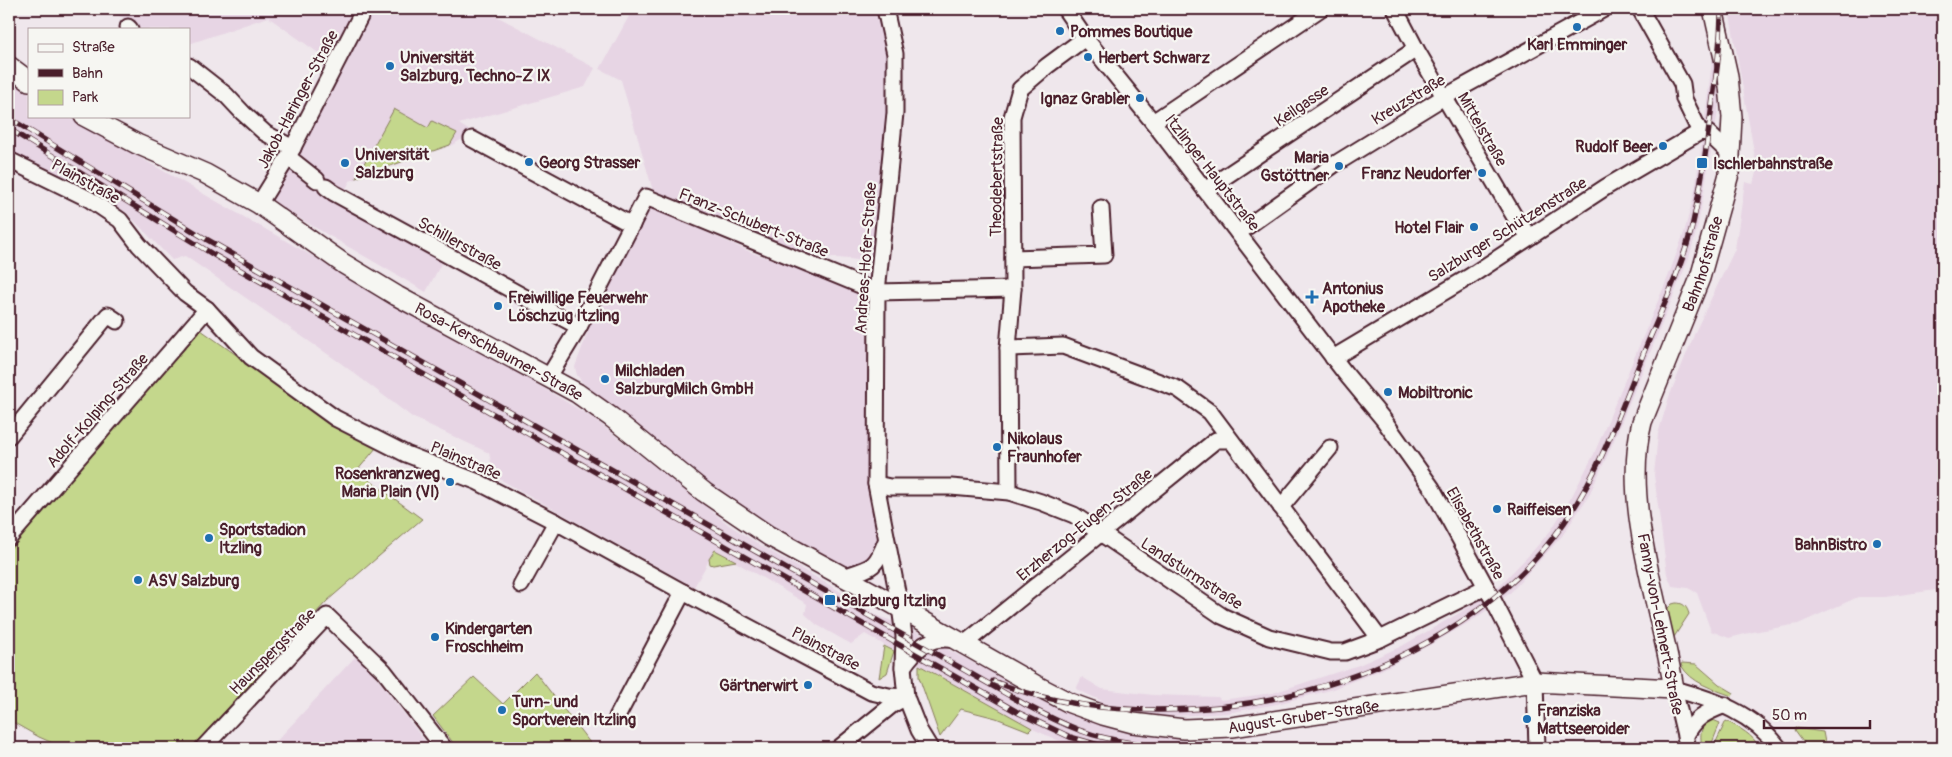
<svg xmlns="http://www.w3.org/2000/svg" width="1952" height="757" font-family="Pangolin,sans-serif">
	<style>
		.built { fill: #e7d5e4 }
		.green { fill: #c4d78c; stroke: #877b5c }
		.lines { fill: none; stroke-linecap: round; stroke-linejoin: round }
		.minor-casing { stroke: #4a1f2b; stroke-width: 19 }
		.major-casing { stroke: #4a1f2b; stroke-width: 22 }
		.minor { stroke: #f6f6f2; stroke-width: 15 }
		.major { stroke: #f6f6f2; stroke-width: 19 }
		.rail-casing { stroke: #4a1f2b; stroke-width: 5.5 }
		.rail { stroke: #f6f6f2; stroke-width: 4; stroke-dasharray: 11; stroke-linecap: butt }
		.poi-dot { fill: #1f6fb2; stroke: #f6f6f2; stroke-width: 2 }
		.labels { text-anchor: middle; stroke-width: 4.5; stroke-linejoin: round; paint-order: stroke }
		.poi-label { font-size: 16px; font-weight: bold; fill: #4a1f2b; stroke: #f6f6f2; text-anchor: start }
		.street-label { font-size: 16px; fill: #4a1f2b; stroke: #f6f6f2 }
	</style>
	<rect width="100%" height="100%" fill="#efe7ec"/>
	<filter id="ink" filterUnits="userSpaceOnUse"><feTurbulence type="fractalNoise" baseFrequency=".02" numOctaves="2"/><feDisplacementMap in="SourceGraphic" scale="10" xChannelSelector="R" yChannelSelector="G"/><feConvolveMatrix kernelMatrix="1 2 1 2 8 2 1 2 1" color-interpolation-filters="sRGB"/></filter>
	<g filter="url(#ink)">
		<!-- built -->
		<g class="built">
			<path d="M108,9H483L595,68L585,87L459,124L473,133L452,145L350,181L345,191L449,249L426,292L268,200L346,66L317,52L268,17L189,44V29H141Z"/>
			<path d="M633,9H885L895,54L880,262L795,254L653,191L621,80L600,69Z"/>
			<path d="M1716,9H1727L1719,105L1698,225L1689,258L1609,452L1588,497L1562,536L1510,593L1476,618L1435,642L1381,670L1330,690L1277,704L1227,713L1144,718L1070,713L1082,719L1137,735L1214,743L1313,748H1075L1035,730L865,634L851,644L817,625L805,614L807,604L715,550L694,587L494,476L489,453L412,417L342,364L185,256L172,260L126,212L48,173L9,156V77L29,92V116H67L533,382L593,418L729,525L765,548L838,590L875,615L909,627L941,646L1023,689L1071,698L1102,701L1076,689L1082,677L1102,689L1153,695L1218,697L1221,700L1273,693L1359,665L1402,646L1473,605L1501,584L1532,552L1552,529L1572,496L1594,454L1668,277L1684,233L1694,195L1701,149L1715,39Z"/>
			<path d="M1729,9H1943V589L1885,597H1858L1798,624L1753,632L1729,638L1711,631L1697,593L1688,588L1672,586L1667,574L1654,475L1658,434L1669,397L1696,330L1735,249L1745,182L1753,184L1757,169Z"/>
			<path d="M650,207L755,254L877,292V339L886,541L876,558L848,569L801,548L713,489L582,382L577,375L575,367L594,315Z"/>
			<path d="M356,656L373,673L430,748H270Z"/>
		</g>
		<!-- green -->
		<g class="green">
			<path d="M394,109L428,128L432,121L457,133L450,145L356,178Z"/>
			<path d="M201,330L290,393L376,448L357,471L422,519L327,601L191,748H64L39,737L9,720V547Z"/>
			<path d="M715,550L736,561L713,565L710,564L709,559Z"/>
			<path d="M1676,603C1684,603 1687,607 1689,614L1674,637L1666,610L1672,604Z"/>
			<path d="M884,646L894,651L887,673L879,678Z"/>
			<path d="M1682,663L1696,664L1719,684L1734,693L1732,696C1713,689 1691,683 1681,665Z"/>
			<path d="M919,665L1032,728L1029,731L996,718L961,709L940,737L919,677Z"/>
			<path d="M535,672L594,748H457L433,716L474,677L503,704Z"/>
			<path d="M1713,720L1720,723L1710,748H1702C1700,734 1699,726 1713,720Z"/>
			<path d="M1726,721C1740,728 1752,734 1760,748H1713Z"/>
			<path d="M1796,728L1823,732L1826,748H1808L1795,730Z"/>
		</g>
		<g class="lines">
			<defs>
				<g id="minor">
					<path d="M885,9L895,54V113L877,292L876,484L900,607L904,636L903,667L906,697L919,730L930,748"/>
					<path d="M1065,9L1085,38L1153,122L1345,373L1383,419L1432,488L1492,598L1535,682L1537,748"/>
					<path d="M1395,9L1416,49L1520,226L1531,236"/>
					<path d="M1640,9L1682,84L1684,99L1700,132L1708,133L1730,154"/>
					<path d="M128,27L130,29"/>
					<path d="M189,66L226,95L243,113L265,133L293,148"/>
					<path d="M1153,122L1320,9"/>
					<path d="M472,139L632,225"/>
					<path d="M288,157L317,180"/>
					<path d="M9,160L89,199L120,220L139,245L185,293L207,309L251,357L335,418L406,454L478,482L556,522L683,592L871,692L889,696L906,697"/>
					<path d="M326,187L334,193L579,327"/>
					<path d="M1205,190L1416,49"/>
					<path d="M259,204L288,157L364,9"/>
					<path d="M1238,233L1335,164L1439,100L1604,9"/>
					<path d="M1013,258L1104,255L1101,208"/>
					<path d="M1008,348L1063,346L1178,389L1210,412L1380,639"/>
					<path d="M1333,358L1469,277L1606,187L1700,132"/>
					<path d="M548,378L579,327L646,197L877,292L1013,289"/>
					<path d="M9,436L108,315L117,321"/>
					<path d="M876,484L890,487H951L1009,492L1041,502L1074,515L1222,616L1269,637L1331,652H1345L1380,639L1486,587"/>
					<path d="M1009,492L1008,348L1013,289L1012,117L1020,89L1047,66L1085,38"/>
					<path d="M1281,507L1330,448"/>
					<path d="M9,538L207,309"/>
					<path d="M842,577C871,568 875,570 886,541"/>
					<path d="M521,585L556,522"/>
					<path d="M964,644L1216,440H1230"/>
					<path d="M903,667C916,648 930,635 955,640"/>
					<path d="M617,717L683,592"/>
					<path d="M1685,737C1696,717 1704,713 1725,705"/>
					<path d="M203,748L327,616L384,671L444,748"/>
					<path d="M839,748L892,705L906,697"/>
					<path d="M1688,748L1674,689C1715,700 1753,713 1779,748"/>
				</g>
				<g id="major">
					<path d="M9,66L29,81"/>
					<path id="s1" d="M84,116L137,144L206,174L259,204L344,264L397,296L577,393L611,417L704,492L769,536L879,596L1039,687L1070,703L1103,715L1133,723L1184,729L1232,727L1535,682L1674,689C1661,606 1621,505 1642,422L1700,278L1729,174L1732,117L1728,76L1713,9"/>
				</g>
			</defs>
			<!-- minor casing -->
			<use href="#minor" class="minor-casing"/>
			<!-- major casing -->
			<use href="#major" class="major-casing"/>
			<!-- minor -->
			<use href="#minor" class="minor"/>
			<!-- major -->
			<use href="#major" class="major"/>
			<defs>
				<g id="rail">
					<path d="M9,118L206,239L1026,705C1043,714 1061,723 1079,730C1114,743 1152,746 1190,748"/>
					<path d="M9,129L214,255L1019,713L1070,737L1109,748"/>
					<path d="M993,681C1065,710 1143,714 1219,707C1347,694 1489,631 1564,523C1601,470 1622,406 1646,347C1662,309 1680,271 1691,231C1700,195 1705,157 1710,120C1715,83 1721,46 1721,9"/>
				</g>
			</defs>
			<!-- rail casing -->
			<use href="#rail" class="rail-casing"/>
			<!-- rail -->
			<use href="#rail" class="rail"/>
		</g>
	</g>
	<!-- markers -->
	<g class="poi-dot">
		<circle cx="1577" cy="27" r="5"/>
		<circle cx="1060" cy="31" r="5"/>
		<circle cx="1088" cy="57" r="5"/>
		<circle cx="390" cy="66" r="5"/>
		<circle cx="1140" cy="98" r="5"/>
		<circle cx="1663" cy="146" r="5"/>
		<circle cx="529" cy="162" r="5"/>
		<circle cx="345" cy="163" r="5"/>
		<rect x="1696" y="157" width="12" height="12" rx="2.5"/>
		<circle cx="1339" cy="166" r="5"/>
		<circle cx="1482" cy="173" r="5"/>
		<circle cx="1474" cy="227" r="5"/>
		<path d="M1309.5 289.5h5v5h5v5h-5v5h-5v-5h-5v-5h5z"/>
		<circle cx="498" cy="306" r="5"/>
		<circle cx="605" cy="379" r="5"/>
		<circle cx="1388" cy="392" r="5"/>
		<circle cx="997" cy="447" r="5"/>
		<circle cx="450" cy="482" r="5"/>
		<circle cx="1497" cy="509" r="5"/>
		<circle cx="209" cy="538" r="5"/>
		<circle cx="1877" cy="544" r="5"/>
		<circle cx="138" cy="580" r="5"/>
		<rect x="824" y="594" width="12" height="12" rx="2.5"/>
		<circle cx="435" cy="637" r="5"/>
		<circle cx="808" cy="685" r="5"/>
		<circle cx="502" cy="710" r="5"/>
		<circle cx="1527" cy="719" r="5"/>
	</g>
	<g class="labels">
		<!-- poi labels -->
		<g class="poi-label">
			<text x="1070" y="37">Pommes Boutique</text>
			<text x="1577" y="50" text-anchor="middle">Karl Emminger</text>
			<text x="400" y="63">Universität<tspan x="400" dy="18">Salzburg, Techno-Z IX</tspan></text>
			<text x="1098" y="63">Herbert Schwarz</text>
			<text x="1130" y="104" text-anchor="end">Ignaz Grabler</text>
			<text x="1653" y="152" text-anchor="end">Rudolf Beer</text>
			<text x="355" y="160">Universität<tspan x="355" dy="18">Salzburg</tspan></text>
			<text x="1329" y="163" text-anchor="end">Maria<tspan x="1329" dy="18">Gstöttner</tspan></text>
			<text x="539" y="168">Georg Strasser</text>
			<text x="1713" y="169">Ischlerbahnstraße</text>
			<text x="1472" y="179" text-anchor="end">Franz Neudorfer</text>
			<text x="1464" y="233" text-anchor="end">Hotel Flair</text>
			<text x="1322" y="294">Antonius<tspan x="1322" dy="18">Apotheke</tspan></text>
			<text x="508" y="303">Freiwillige Feuerwehr<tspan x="508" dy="18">Löschzug Itzling</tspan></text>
			<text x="615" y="376">Milchladen<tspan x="615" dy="18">SalzburgMilch GmbH</tspan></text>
			<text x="1398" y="398">Mobiltronic</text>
			<text x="1007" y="444">Nikolaus<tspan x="1007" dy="18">Fraunhofer</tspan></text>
			<text x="440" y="479" text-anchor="end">Rosenkranzweg<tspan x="440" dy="18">Maria Plain (VI)</tspan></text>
			<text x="1507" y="515">Raiffeisen</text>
			<text x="219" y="535">Sportstadion<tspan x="219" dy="18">Itzling</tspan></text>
			<text x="1867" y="550" text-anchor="end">BahnBistro</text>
			<text x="148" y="586">ASV Salzburg</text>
			<text x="841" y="606">Salzburg Itzling</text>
			<text x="445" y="634">Kindergarten<tspan x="445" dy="18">Froschheim</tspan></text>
			<text x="798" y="691" text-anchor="end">Gärtnerwirt</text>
			<text x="512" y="707">Turn- und<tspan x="512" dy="18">Sportverein Itzling</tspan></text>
			<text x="1537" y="716">Franziska<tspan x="1537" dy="18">Mattseeroider</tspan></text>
		</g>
		<!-- street labels -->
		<g class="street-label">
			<text transform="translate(297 99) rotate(-62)" y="6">Jakob-Haringer-Straße</text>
			<text transform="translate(1408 99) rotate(-31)" y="6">Kreuzstraße</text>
			<text transform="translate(1301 105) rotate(-34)" y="6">Keilgasse</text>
			<text transform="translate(1483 129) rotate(60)" y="6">Mittelstraße</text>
			<text transform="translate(1213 172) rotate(52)" y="6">Itzlinger Hauptstraße</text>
			<text transform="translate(996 177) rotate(-89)" y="6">Theodebertstraße</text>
			<text transform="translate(86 181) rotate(29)" y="6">Plainstraße</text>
			<text transform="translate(754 222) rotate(22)" y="6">Franz-Schubert-Straße</text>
			<text transform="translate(1507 229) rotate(-32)" y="6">Salzburger Schützenstraße</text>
			<text transform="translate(460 243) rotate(29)" y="6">Schillerstraße</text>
			<text transform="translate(865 258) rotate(-86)" y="6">Andreas-Hofer-Straße</text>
			<text dy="6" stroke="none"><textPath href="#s1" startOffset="2202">Bahnhofstraße</textPath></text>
			<text dy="6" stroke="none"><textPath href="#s1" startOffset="478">Rosa-Kerschbaumer-Straße</textPath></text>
			<text transform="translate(97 410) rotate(-49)" y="6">Adolf-Kolping-Straße</text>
			<text transform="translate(466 460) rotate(23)" y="6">Plainstraße</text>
			<text transform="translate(1084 524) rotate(-39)" y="6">Erzherzog-Eugen-Straße</text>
			<text transform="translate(1476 533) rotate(61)" y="6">Elisabethstraße</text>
			<text transform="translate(1192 573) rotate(33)" y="6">Landsturmstraße</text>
			<text transform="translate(1661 624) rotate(79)" y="6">Fanny-von-Lehnert-Straße</text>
			<text transform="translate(826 648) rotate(28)" y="6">Plainstraße</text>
			<text transform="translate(272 651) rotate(-45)" y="6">Haunspergstraße</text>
			<text dy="6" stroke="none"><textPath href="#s1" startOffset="1388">August-Gruber-Straße</textPath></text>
		</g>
	</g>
	<!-- margin -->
	<rect width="1952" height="757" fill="none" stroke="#f6f6f2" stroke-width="30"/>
	<rect x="15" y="15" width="1922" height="727" fill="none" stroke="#4a1f2b" stroke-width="2" filter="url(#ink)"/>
	<!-- legend -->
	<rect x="28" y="28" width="162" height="90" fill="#f6f6f2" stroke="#b1a0a2"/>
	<rect x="38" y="44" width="25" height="8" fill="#f6f6f2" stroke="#b1a0a2"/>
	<text x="72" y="52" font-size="15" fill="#4a1f2b">Straße</text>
	<rect x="38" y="69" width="25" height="8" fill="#4a1f2b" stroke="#b1a0a2"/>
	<text x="72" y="78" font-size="15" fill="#4a1f2b">Bahn</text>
	<rect x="38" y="90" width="25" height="15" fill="#c4d78c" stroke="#b1a0a2"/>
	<text x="72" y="102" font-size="15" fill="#4a1f2b">Park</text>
	<!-- scale -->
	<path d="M1764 720v8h106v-8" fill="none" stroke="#4a1f2b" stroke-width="2.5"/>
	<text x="1772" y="720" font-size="15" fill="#4a1f2b" stroke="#f6f6f2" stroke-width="4" paint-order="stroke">50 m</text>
</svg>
